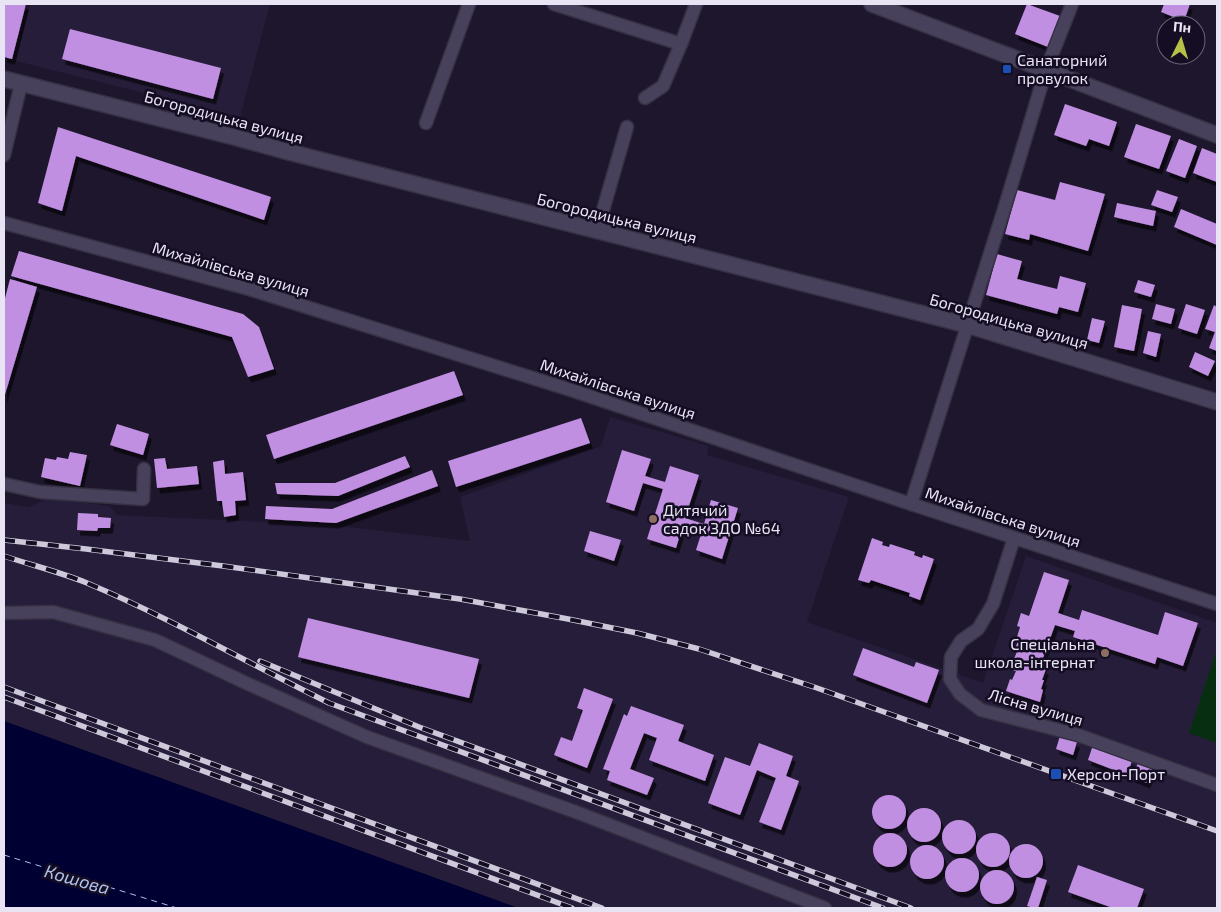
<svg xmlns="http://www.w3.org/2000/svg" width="1221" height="912" font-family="'Exo 2',sans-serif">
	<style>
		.built { fill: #261d3a }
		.green { fill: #072e10 }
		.water { fill: #003 }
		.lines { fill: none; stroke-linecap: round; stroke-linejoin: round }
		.ferry { stroke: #adc1eb; stroke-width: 1; stroke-dasharray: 6 5; stroke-linecap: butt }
		.building { fill: #c18fe1; filter: url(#shadow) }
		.minor-casing { stroke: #353042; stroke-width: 15 }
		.tertiary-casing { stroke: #353042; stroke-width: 18 }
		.minor { stroke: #48415b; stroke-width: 12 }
		.tertiary { stroke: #48415b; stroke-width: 15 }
		.rail-casing { stroke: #cdc9da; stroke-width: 5.5 }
		.rail { stroke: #140d23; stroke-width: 4; stroke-dasharray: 11; stroke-linecap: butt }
		.transit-dot { fill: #1a4fb4; stroke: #140d23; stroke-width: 2 }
		.education-dot { fill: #8d6e63; stroke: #140d23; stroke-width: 2 }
		.labels { text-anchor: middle; stroke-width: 5; stroke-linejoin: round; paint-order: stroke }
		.poi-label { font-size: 16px; fill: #e8e4f4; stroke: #140d23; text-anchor: start }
		.street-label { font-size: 16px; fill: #e8e4f4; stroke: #140d23 }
		.water-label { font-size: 18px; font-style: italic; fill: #adc1eb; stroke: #140d23 }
	</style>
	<defs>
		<filter id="shadow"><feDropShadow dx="3" dy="5.5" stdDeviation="0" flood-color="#0009"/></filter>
	</defs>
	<rect width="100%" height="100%" fill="#1d162d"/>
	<!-- built -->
	<g class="built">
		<path d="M30,4H270L240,117L16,61Z"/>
		<path d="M610,417L709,446L707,455L849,497L807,622L983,683L1026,556L1217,623V908H518L4,721V503L29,507L48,498L110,506L117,515L330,525L470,541L460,497L601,446Z"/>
	</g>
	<!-- green -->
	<path class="green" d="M1216,652L1217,653V743L1189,733Z"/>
	<!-- water -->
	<path class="water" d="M4,721L518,908H4Z"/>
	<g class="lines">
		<!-- ferry -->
		<path class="ferry" d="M4,855L177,908"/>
	</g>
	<!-- building -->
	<g class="building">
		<path d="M4,4H26L12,59L4,57Z"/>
		<path d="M1027,4L1060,16L1048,47L1015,34Z"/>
		<path d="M1164,4H1190L1184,21L1161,12Z"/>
		<path d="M70,29L221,68L213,99L62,59Z"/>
		<path d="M1065,104L1117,122L1109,146L1089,139L1086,146L1054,135Z"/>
		<path d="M1136,124L1171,136L1159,169L1124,157Z"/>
		<path d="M58,127L271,197L264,220L76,156L62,211L38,203Z"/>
		<path d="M1179,139L1197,146L1185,178L1166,171Z"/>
		<path d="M1202,148L1217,154V182L1193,173Z"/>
		<path d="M1060,182L1105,194L1088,251L1030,234L1029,240L1005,234L1017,190L1055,200Z"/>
		<path d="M1157,190L1178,197L1172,212L1151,205Z"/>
		<path d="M1117,203L1156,211L1153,226L1114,217Z"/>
		<path d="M1181,209L1217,224V245L1174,227Z"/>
		<path d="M19,251L243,314L259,327L274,369L248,377L232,337L11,276Z"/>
		<path d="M997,254L1022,261L1017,279L1057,289L1060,276L1086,283L1078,312L1059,307L1057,314L986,295Z"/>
		<path d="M10,279L37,287L4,398V302Z"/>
		<path d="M1138,280L1155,285L1151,297L1134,292Z"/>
		<path d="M1156,304L1175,309L1171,324L1152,319Z"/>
		<path d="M1186,304L1205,310L1197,334L1178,328Z"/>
		<path d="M1122,305L1142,309L1134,351L1114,347Z"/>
		<path d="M1214,305L1217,307V351L1209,348L1215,332L1205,329Z"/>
		<path d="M1092,318L1105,321L1099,343L1087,340Z"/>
		<path d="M1148,331L1161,334L1156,357L1143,353Z"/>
		<path d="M1195,352L1215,361L1208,376L1189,367Z"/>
		<path d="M454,371L463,395L274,459L266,435Z"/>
		<path d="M581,418L590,443L456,487L448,461Z"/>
		<path d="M117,424L149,434L143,455L110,445Z"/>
		<path d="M622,450L651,459L645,476L665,482L670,466L699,475L685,518L704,524L711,500L738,508L722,559L696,550L702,531L683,525L676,548L647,539L663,489L643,483L634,511L606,502Z"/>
		<path d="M70,452L87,455L80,486L41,477L45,458L56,460L57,457L68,459Z"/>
		<path d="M405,456L410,467L338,496L277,494L275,483H335Z"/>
		<path d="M165,458L167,469L197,466L199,484L157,488L154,459Z"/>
		<path d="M224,460L225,474L243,472L246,500L235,501L236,515L224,517L222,501H217L213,462Z"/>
		<path d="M432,470L438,486L336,523L265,519L266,506L332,509Z"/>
		<path d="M78,513L98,514V517L111,518L110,528H98L97,531L77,530Z"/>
		<path d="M590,531L621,540L614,561L584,551Z"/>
		<path d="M872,538L883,542L882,545L889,547L890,544L915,552L914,555L922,558L923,555L934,559L920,600L909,596L910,593L871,580L869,583L858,580Z"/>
		<path d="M1044,572L1069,580L1058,613L1079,620L1082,610L1158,635L1165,612L1198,623L1183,666L1157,657L1155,664L1073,637L1075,631L1055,625L1043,658L1047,659L1043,668L1046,669L1042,680H1044L1041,689L1043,690L1040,702L1006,691L1010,679L1012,680L1016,671L1012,670L1016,659H1014L1018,649H1015L1019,638L1017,637L1020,627L1017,626L1021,613L1029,616Z"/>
		<path d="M308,618L479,659L469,698L298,657Z"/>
		<path d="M863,648L914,667L916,662L939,670L927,703L853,675Z"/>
		<path d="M584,688L613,699L587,768L554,755L561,737L572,741L583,710L577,708Z"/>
		<path d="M631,706L684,725L678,741L714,755L705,781L649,760L657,738L644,733L630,769L654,778L647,795L607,780L610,771L603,769L624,714L627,716Z"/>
		<path d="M1060,736L1077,742L1073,755L1056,749Z"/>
		<path d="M759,743L793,756L786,776L799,781L781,830L759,822L776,778L757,770L740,815L708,803L725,757L750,766Z"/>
		<path d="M1093,745L1132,761L1127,775L1088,760Z"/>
		<path d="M1138,763L1152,769L1147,783L1132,777Z"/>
		<circle cx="889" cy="812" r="17"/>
		<circle cx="924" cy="825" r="17"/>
		<circle cx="959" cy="837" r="17"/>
		<circle cx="993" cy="850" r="17"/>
		<circle cx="890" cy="850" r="17"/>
		<circle cx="1026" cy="861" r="17"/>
		<circle cx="927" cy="862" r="17"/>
		<circle cx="962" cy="875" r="17"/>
		<path d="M1078,865L1144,889L1137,908H1113L1068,892Z"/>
		<circle cx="997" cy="887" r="17"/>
		<path d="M1037,877L1047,880L1038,908H1034L1027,906Z"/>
	</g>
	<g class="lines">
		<defs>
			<g id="minor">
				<path d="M554,4L681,44"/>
				<path d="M645,98L663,86L681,44L696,4"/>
				<path d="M426,123L469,4"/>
				<path d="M4,155L21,84"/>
				<path d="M4,223L249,289L571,390L911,504L1217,604"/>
				<path d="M597,231L627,127"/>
				<path d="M4,484L40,492L143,499L144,469"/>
				<path d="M911,504L1006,203L1046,70L1072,4"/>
				<path d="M1014,538L993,604L978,629L961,641L951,657L950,679L960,694L981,710L1078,735L1217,785"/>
				<path d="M4,613L53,612L155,640L246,683L367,737L576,812L825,908"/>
			</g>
			<g id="tertiary">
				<path d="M872,4L1217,135"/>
				<path d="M4,79L230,136L285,151L967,325L1217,402"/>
			</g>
		</defs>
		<!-- minor casing -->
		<use href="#minor" class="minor-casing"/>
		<!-- tertiary casing -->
		<use href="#tertiary" class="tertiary-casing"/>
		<!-- minor -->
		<use href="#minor" class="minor"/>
		<!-- tertiary -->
		<use href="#tertiary" class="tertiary"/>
		<defs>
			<g id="rail">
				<path d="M4,540L86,549L223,566L460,599L568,619L637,633L699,649L817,688L1217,831"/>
				<path d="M4,556C31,565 60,572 87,583C170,618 248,663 329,703L883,908"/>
				<path d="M260,661L419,727L911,908"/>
				<path d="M4,687L602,908"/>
				<path d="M4,697L572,908"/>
			</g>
		</defs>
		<!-- rail casing -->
		<use href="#rail" class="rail-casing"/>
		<!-- rail -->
		<use href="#rail" class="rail"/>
	</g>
	<!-- markers -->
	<g class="transit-dot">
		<rect x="1002" y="64" width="10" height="10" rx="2.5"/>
		<rect x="1050" y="768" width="12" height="12" rx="2.5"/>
	</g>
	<g class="education-dot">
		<circle cx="653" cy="519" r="5"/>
		<circle cx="1105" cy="653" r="5"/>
	</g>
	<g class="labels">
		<!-- poi labels -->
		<g class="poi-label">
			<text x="1017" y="66">Санаторний<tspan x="1017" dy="18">провулок</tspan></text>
			<text x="663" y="516">Дитячий<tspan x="663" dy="18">садок ЗДО №64</tspan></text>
			<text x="1095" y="650" text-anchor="end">Спеціальна<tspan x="1095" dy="18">школа-інтернат</tspan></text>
			<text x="1067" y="780">Херсон-Порт</text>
		</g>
		<!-- street labels -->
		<g class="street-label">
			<text transform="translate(224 117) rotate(15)" y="6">Богородицька вулиця</text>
			<text transform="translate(617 218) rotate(14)" y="6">Богородицька вулиця</text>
			<text transform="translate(231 269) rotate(16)" y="6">Михайлівська вулиця</text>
			<text transform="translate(1009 321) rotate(16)" y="6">Богородицька вулиця</text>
			<text transform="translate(618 389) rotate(18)" y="6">Михайлівська вулиця</text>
			<text transform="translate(1003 517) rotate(18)" y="6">Михайлівська вулиця</text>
			<text transform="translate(1036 707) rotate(16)" y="6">Лісна вулиця</text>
		</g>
		<!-- water labels -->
		<g class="water-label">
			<text transform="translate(77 880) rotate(16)" y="6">Кошова</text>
		</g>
	</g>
	<!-- border -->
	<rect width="1221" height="912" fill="none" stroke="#e8e4f4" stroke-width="10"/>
	<!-- north arrow -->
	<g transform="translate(1181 40) rotate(5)"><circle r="24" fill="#140d23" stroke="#696377"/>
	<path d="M0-4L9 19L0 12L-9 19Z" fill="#b7c147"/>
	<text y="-8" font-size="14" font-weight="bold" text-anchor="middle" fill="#e8e4f4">Пн</text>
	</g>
</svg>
